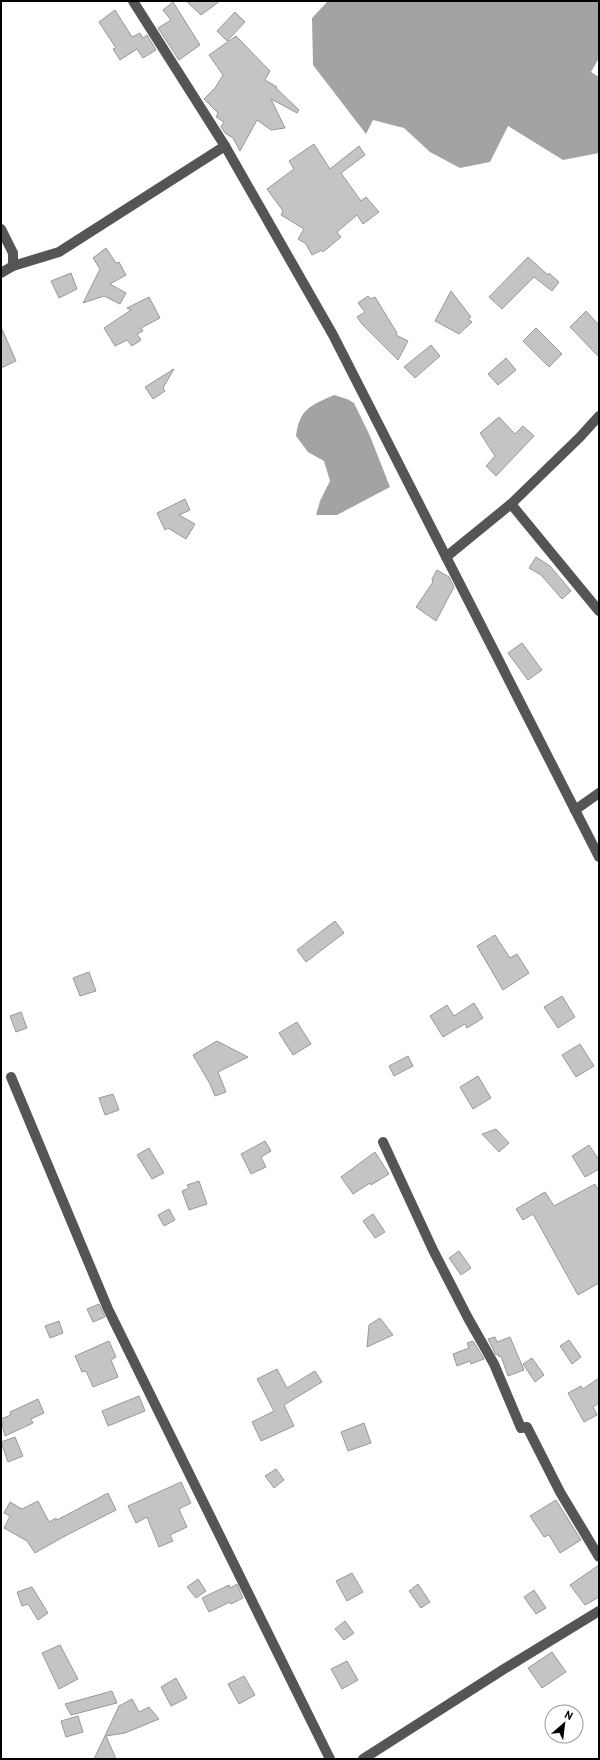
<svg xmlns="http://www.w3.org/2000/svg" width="600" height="1760" font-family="'PT Sans',sans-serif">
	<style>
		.water { fill: #a3a3a3 }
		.building { fill: #c4c4c4; stroke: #999 }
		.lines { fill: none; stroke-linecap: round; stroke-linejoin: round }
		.minor { stroke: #555; stroke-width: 10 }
	</style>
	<rect width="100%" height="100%" fill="#fff"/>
	<!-- water -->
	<g class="water">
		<path d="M328,1H599V58L591,72L599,77V153L563,160L508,126L490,162L460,168L430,152L404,128L373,120L366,134L313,65L312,18Z"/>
		<path d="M334,395L347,399L354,403L370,436L390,487L337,515H316L320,501L330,481L324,461L308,452L296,436C300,408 310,406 334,395Z"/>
	</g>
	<!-- building -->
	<g class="building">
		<path d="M186,1H220L201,15Z"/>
		<path d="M173,2L200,45L179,60L158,28L171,20L163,10Z"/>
		<path d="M115,10L132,37L140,33L143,38L147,35L156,50L143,58L137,49L120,60L113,49L116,48L99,22Z"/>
		<path d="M235,12L245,22L227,41L217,31Z"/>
		<path d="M236,36L270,71L265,80L277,87L276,88L299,110L297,113L271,99L285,128L271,130L257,120L240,151L233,138L225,133L221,127L224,122L216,117L218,113L204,99L215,88L223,75L209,55Z"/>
		<path d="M314,144L330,169L359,146L365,155L341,173L361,201L366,197L379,212L363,224L357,215L337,232L341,237L323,252L322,250L312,255L306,244L298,239L304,229L281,215L283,211L267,189L294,169L289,161Z"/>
		<path d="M106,248L116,263L119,262L126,275L110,284L126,293L120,304L104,296L83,303L100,269L93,258Z"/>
		<path d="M528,257L548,275L549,273L559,282L552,291L534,277L502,309L489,297Z"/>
		<path d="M71,273L77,289L59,298L51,281Z"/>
		<path d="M451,291L471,317L468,319L472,322L459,334L435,321Z"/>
		<path d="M368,296L371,299L375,297L397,333L396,335L408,341L398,360L362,324L357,317L365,312L358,303Z"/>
		<path d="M149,297L160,318L141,328L143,331L137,334L141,340L132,346L127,340L115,346L104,328L131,310L127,308Z"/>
		<path d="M586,311L599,325V357L570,327Z"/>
		<path d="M1,327L16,361L1,368Z"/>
		<path d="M536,328L562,354L549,367L523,341Z"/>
		<path d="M431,345L440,356L415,378L404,367Z"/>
		<path d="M506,358L516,370L498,385L488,374Z"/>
		<path d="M174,369L163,388L165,391L153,399L145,387Z"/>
		<path d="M499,417L515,434L523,426L534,436L496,476L486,466L495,456L480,433Z"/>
		<path d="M185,499L190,510L179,515L195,524L186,539L168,528L165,530L157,513Z"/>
		<path d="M536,557L550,566L571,591L562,599L541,575L529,568Z"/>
		<path d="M437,570L449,577L454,587L436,621L416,607L433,582L432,579Z"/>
		<path d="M522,643L542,670L528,680L508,653Z"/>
		<path d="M335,921L344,933L306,962L297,950Z"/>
		<path d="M495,935L510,958L517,954L529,973L503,990L477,946Z"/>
		<path d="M89,972L96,991L80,996L73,978Z"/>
		<path d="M562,996L575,1017L558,1028L544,1007Z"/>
		<path d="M474,1003L483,1018L467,1028L465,1024L443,1037L430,1016L447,1005L454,1016Z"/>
		<path d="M21,1012L27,1028L16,1032L10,1016Z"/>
		<path d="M297,1022L311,1044L293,1055L279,1033Z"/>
		<path d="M217,1041L248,1057L218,1072L226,1092L215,1096L210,1084L193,1055Z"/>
		<path d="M580,1044L594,1066L576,1077L562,1055Z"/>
		<path d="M408,1056L413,1066L394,1076L389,1066Z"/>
		<path d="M478,1076L491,1098L473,1109L460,1087Z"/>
		<path d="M113,1094L119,1110L105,1115L99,1098Z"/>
		<path d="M496,1129L509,1143L499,1152L482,1134Z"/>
		<path d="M265,1141L271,1151L261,1157L266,1167L251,1174L241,1154Z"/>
		<path d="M589,1145L599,1160V1169L585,1177L572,1156Z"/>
		<path d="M149,1148L164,1173L152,1179L137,1155Z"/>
		<path d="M375,1152L389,1174L371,1185L370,1183L353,1194L341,1177Z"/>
		<path d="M199,1181L207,1204L189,1210L182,1191L189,1188L187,1185Z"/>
		<path d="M595,1184L599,1191V1283L578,1295L533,1214L523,1220L516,1209L545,1192L554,1206Z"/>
		<path d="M169,1209L175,1220L164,1226L158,1215Z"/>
		<path d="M373,1214L385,1232L375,1238L363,1221Z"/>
		<path d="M459,1251L471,1268L461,1275L449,1258Z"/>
		<path d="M99,1304L105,1317L93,1322L87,1309Z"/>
		<path d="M380,1318L393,1335L367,1347L369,1325Z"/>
		<path d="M59,1321L63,1333L50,1338L45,1326Z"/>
		<path d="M495,1337L497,1342L510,1337L524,1370L508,1376L501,1356L499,1357L498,1354L496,1355L488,1339Z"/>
		<path d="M569,1340L581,1357L572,1364L560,1346Z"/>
		<path d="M109,1341L116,1357L111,1360L118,1377L93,1387L86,1371L82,1372L75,1356Z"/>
		<path d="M473,1341L484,1359L471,1364L470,1361L457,1366L453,1354L469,1348L467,1343Z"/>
		<path d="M532,1358L544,1375L535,1382L523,1364Z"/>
		<path d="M277,1369L287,1388L315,1371L322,1382L284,1405L294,1426L261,1441L252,1422L274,1411L257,1379Z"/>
		<path d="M599,1378V1403L593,1407L597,1415L584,1422L568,1393L581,1386L583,1389Z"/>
		<path d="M139,1396L145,1411L108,1426L102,1411Z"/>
		<path d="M38,1399L44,1413L31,1419L33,1423L5,1436L1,1419L11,1415L10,1412Z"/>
		<path d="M364,1423L371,1443L348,1451L341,1432Z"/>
		<path d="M15,1437L23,1456L8,1462L1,1442Z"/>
		<path d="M276,1469L284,1480L274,1488L265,1476Z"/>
		<path d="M181,1482L191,1503L179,1509L187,1527L170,1535L173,1541L159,1547L147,1517L136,1523L128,1506Z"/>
		<path d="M108,1493L116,1510L65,1536L35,1553L27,1541L4,1528L10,1516L4,1513L10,1502L22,1509L38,1501L49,1522L56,1518L57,1520Z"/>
		<path d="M556,1500L581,1540L560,1553L549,1535L544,1537L530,1516Z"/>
		<path d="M599,1565V1597L585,1605L570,1585Z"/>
		<path d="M352,1573L363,1592L347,1601L336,1581Z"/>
		<path d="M198,1579L206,1591L196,1598L187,1587Z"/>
		<path d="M237,1584L243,1598L231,1604L230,1602L209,1612L202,1598L229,1585L230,1588Z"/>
		<path d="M418,1584L430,1602L421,1608L409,1591Z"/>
		<path d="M32,1587L48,1613L38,1620L28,1604L22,1606L17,1592Z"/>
		<path d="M534,1590L546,1608L536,1614L524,1597Z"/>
		<path d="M345,1621L354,1633L344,1640L335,1629Z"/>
		<path d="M60,1645L78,1679L59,1689L42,1653Z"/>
		<path d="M552,1652L566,1672L542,1688L528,1668Z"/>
		<path d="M347,1661L358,1680L342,1689L331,1669Z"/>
		<path d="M244,1676L255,1695L239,1704L228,1684Z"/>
		<path d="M176,1678L187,1698L171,1706L161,1687Z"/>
		<path d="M112,1691L117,1703L71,1715L65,1704Z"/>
		<path d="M132,1699L139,1712L149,1707L159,1719L125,1733L106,1736L116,1759H94L119,1706Z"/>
		<path d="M78,1716L83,1732L66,1737L61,1721Z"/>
	</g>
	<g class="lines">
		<!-- minor -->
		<g class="minor">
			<path d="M133,1L225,146L333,335L599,857"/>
			<path d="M1,229L13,253V266"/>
			<path d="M1,273L13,266L59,252L225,146"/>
			<path d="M511,504L599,611"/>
			<path d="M446,557L511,504L580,437L599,416"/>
			<path d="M575,810L599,793"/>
			<path d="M11,1077L108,1309L330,1759"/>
			<path d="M383,1142L433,1250L468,1318L494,1364L521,1428L527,1427L560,1492L599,1557"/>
			<path d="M363,1759L504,1669L599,1611"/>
		</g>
	</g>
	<!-- border -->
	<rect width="600" height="1760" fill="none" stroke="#000000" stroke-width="4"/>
	<!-- north arrow -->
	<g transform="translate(564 1724) rotate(28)"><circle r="19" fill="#ffffff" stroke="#999999"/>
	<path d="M0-3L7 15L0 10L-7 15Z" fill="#000000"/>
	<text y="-6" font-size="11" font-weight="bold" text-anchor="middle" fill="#000000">N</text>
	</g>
</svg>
